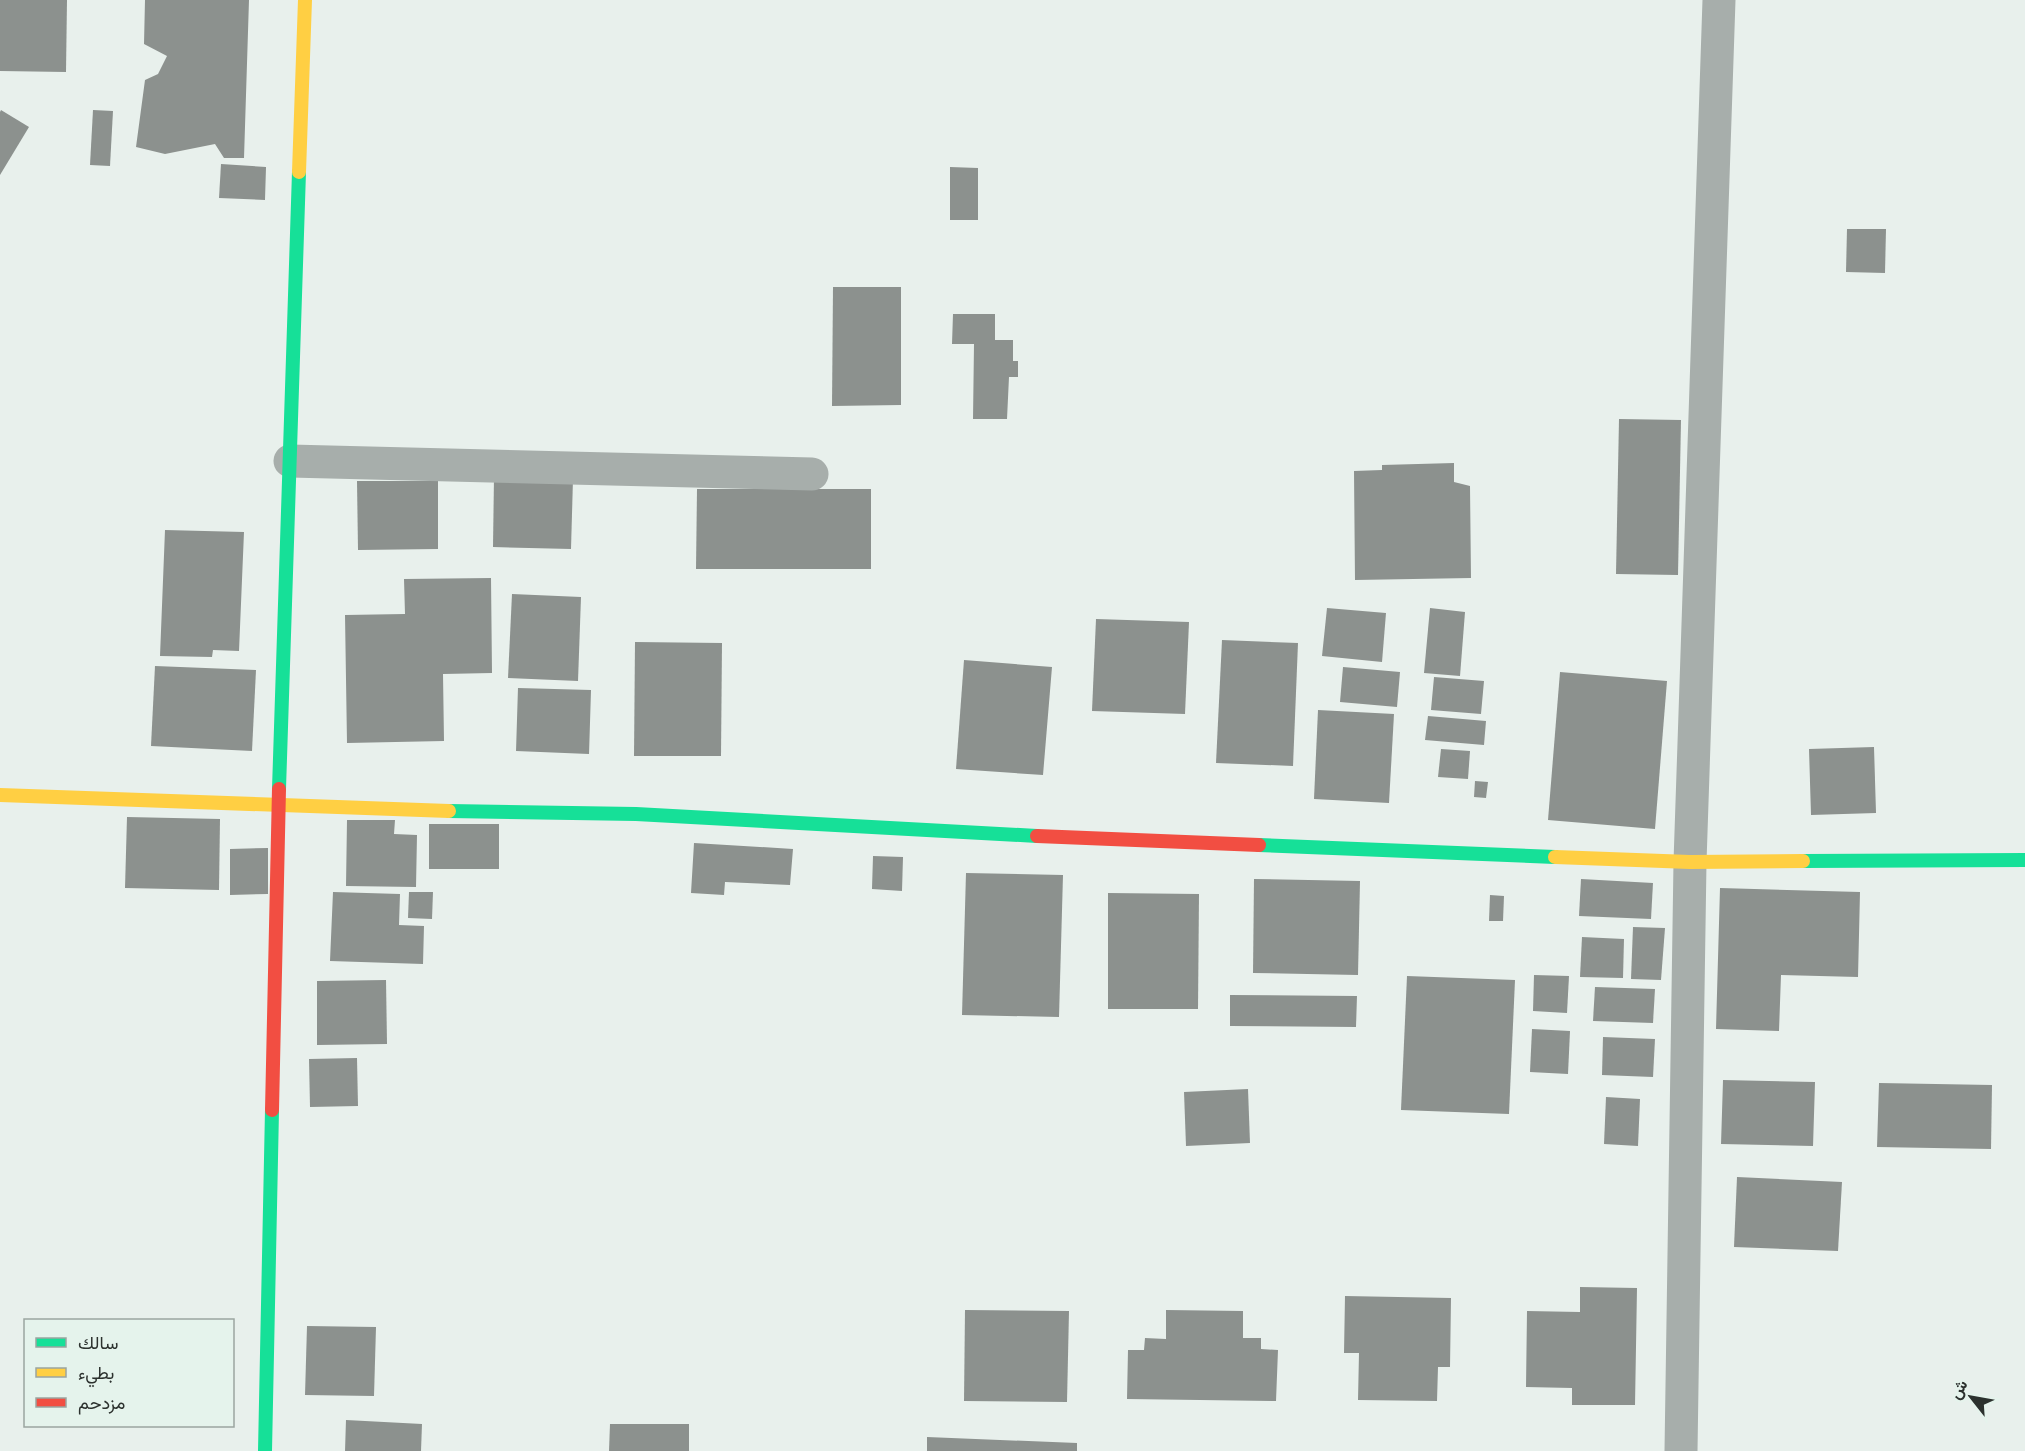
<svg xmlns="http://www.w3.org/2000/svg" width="2025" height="1451" font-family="'Titillium Web',Vazirmatn,sans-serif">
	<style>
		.building { fill: #8c918e }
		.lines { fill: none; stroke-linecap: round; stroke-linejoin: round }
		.street { stroke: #a7aeab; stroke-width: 33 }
		.fast { stroke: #16e098; stroke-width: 14 }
		.slow { stroke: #ffcf43; stroke-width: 14 }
		.jam { stroke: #f24e42; stroke-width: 14 }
	</style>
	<rect width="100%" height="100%" fill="#e8f0ec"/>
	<!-- building -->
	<g class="building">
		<path d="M0,0H67L66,72L0,71Z"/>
		<path d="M145,0H249L244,158H224L215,144L165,154L136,147L145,80L158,74L167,56L144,44Z"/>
		<path d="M1,110L29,127L0,175V112Z"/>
		<path d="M93,110L113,111L110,166L90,165Z"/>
		<path d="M221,164L266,167L265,200L219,198Z"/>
		<path d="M950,167L978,168V220H950Z"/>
		<path d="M1847,229H1886L1885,273L1846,272Z"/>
		<path d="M833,287H901V405L832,406Z"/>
		<path d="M953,314H995V340H1013V361H1018V377H1009L1007,419H973L974,344H952Z"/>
		<path d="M1619,419L1681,420L1678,575L1616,574Z"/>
		<path d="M1454,463V482L1470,486L1471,578L1355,580L1354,471L1382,470V465Z"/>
		<path d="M494,477L573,479L571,549L493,547Z"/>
		<path d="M357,481H438V549L358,550Z"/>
		<path d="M697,489H871V569H696Z"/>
		<path d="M165,530L244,532L239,651L213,650L212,657L160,656Z"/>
		<path d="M491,578L492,673L443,674L444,741L347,743L345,615L405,614L404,579Z"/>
		<path d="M512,594L581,597L578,681L508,678Z"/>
		<path d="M1327,608L1386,613L1382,662L1322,656Z"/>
		<path d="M1430,608L1465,612L1460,676L1424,673Z"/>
		<path d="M1096,619L1189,622L1185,714L1092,711Z"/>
		<path d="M1222,640L1298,643L1293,766L1216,763Z"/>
		<path d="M635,642L722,643L721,756H634Z"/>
		<path d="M964,660L1052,667L1043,775L956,769Z"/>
		<path d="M155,666L256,670L252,751L151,746Z"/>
		<path d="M1343,667L1400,672L1397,707L1340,702Z"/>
		<path d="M1560,672L1667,681L1655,829L1548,820Z"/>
		<path d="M1434,677L1484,681L1481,714L1431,710Z"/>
		<path d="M518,688L591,690L589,754L516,751Z"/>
		<path d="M1318,710L1394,714L1389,803L1314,799Z"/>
		<path d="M1428,716L1486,721L1484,745L1425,740Z"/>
		<path d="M1874,747L1876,813L1811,815L1809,749Z"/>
		<path d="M1441,749L1470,751L1468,779L1438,777Z"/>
		<path d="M1475,781L1488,782L1486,798L1474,797Z"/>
		<path d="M127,817L220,819L219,890L125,888Z"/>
		<path d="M347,820H395L394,834L417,835L416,887L346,886Z"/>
		<rect x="429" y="824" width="70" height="45"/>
		<path d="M694,843L793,849L790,885L725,882L724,895L691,893Z"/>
		<path d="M268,848V894L230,895V849Z"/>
		<path d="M873,856L903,857L902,891L872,889Z"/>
		<path d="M966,873L1063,875L1059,1017L962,1015Z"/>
		<path d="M1254,879L1360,881L1358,975L1253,973Z"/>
		<path d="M1581,879L1653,883L1651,919L1579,916Z"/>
		<path d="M1720,888L1860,892L1858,977L1781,975L1779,1031L1716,1029Z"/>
		<path d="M333,892L400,894L399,925L424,926L423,964L330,961Z"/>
		<path d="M409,892H433L432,919L408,918Z"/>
		<path d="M1108,893L1199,894L1198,1009H1108Z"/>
		<path d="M1490,895L1504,896L1503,921H1489Z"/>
		<path d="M1633,927L1665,928L1661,980L1631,979Z"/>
		<path d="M1582,937L1624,939L1623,978L1580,977Z"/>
		<path d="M1534,975L1569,976L1567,1013L1533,1011Z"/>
		<path d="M1407,976L1515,980L1509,1114L1401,1110Z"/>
		<path d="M386,980L387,1044L317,1045V981Z"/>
		<path d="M1595,987L1655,989L1653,1023L1593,1021Z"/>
		<path d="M1230,995L1357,996L1356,1027L1230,1026Z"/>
		<path d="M1532,1029L1570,1031L1568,1074L1530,1072Z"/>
		<path d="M1603,1037L1655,1039L1653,1077L1602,1075Z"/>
		<path d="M357,1058L358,1106L310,1107L309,1059Z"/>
		<path d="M1723,1080L1815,1082L1813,1146L1721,1144Z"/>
		<path d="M1879,1083L1992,1085L1991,1149L1877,1147Z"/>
		<path d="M1248,1089L1250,1143L1186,1146L1184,1092Z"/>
		<path d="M1606,1097L1640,1099L1638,1146L1604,1144Z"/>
		<path d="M1737,1177L1842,1182L1838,1251L1734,1247Z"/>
		<path d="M1580,1287L1637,1288L1635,1405H1572V1388L1526,1387L1527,1311L1580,1312Z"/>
		<path d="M1345,1296L1451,1298L1450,1367H1438L1437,1401L1358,1400L1359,1353H1344Z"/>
		<path d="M965,1310L1069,1311L1067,1402L964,1401Z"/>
		<path d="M1166,1310L1243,1311V1338H1261V1349L1278,1350L1276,1401L1127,1399L1128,1350H1144L1145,1338L1166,1339Z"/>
		<path d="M307,1326L376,1327L374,1396L305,1395Z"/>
		<path d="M346,1420L422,1424L421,1451H345Z"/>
		<path d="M610,1424H689V1451H609Z"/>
		<path d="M927,1437L1077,1443V1451H927Z"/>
	</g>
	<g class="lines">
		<!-- street -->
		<g class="street">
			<path d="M290,461L812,474"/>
			<path d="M1681,1451L1690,862L1719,0"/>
		</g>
		<!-- fast -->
		<g class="fast">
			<path d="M279,789L299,172"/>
			<path d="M449,811L636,814L1037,836"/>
			<path d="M1259,845L1555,857"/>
			<path d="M1803,861L2025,860"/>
			<path d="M265,1451L272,1110"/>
		</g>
		<!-- slow -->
		<g class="slow">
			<path d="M299,172L305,0"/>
			<path d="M0,795L449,811"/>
			<path d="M1555,857L1690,862L1803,861"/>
		</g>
		<!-- jam -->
		<g class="jam">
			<path d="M1037,836L1259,845"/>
			<path d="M272,1110L279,789"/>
		</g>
	</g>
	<!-- legend -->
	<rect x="24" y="1319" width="210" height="108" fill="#e5f3ec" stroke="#9ba5a0" stroke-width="1.5"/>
	<rect x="36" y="1338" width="30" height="9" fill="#16e098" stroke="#9ba5a0" stroke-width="1.5"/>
	<text x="78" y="1349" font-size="18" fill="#2c312e">سالك</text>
	<rect x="36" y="1368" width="30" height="9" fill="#ffcf43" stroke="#9ba5a0" stroke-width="1.5"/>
	<text x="78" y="1379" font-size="18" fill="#2c312e">بطيء</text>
	<rect x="36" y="1398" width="30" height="9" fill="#f24e42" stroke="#9ba5a0" stroke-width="1.5"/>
	<text x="78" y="1409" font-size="18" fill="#2c312e">مزدحم</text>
	<!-- north arrow -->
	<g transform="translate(1971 1397) rotate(301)" stroke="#e5f3ec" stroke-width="4.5" paint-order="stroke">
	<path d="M0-4.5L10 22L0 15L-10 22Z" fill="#2c312e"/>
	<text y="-9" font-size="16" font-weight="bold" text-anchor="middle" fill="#2c312e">ش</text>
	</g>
</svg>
